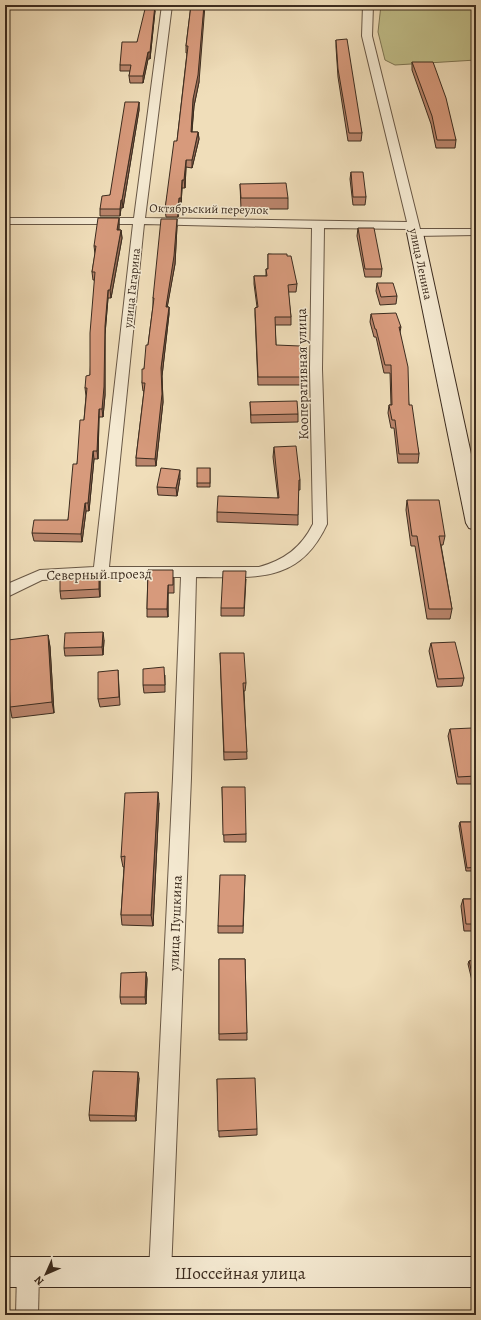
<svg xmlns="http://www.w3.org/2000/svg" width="481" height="1320" font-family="Alegreya,serif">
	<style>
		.green { fill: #c1bf8a; stroke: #7e7654 }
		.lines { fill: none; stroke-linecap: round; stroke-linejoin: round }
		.street-casing { stroke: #695846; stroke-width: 2 }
		.secondary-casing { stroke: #3c2c1f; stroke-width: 2 }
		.street { fill: #f5ead2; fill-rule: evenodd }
		.secondary { fill: #f5ead2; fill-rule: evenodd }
		.wall { fill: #b9846b; stroke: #3c2c1f }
		.shaded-wall { fill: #966c57; stroke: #3c2c1f }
		.building { fill: #d79a7c; stroke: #3c2c1f }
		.labels { text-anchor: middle; stroke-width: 3; stroke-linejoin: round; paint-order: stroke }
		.far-street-label { font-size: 12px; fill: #3c2c1f; stroke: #f5ead2 }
		.street-label { font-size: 14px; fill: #3c2c1f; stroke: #f5ead2 }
		.near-street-label { font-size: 17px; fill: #3c2c1f; stroke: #f5ead2 }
	</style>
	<rect width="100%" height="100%" fill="#f0deba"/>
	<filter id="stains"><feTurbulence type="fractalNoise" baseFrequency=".005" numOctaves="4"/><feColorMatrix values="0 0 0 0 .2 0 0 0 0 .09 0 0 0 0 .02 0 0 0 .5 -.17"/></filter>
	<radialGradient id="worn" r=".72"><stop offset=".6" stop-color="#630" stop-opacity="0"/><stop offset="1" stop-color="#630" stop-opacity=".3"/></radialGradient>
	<!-- green -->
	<path class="green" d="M381,5H476V60L395,65L385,60L378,32Z"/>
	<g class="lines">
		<defs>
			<g id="street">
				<path d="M162,5H172L145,218L407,222L362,36L363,5H373L372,36L420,229H476V235L415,236L411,235L408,229L324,228L322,369L327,524C299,585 254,577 196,577L191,778L171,1273L168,1281L160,1284L152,1281L149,1273L173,778L181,577H101L42,580L5,598V585L40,570L94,567L133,224H5V218H134ZM144,224L312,228L310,369L313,524C301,548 284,560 259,567H109Z"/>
				<path d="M28,1261L36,1264L39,1272L38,1315H16L17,1272L20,1264Z"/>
			</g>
			<g id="secondary">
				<path d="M415,228L421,230L423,233L476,477V530L469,528L466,523L407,233L409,230Z"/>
				<rect x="5" y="1257" width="471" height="30"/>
			</g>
		</defs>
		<!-- street casing -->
		<use href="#street" class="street-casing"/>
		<!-- secondary casing -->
		<use href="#secondary" class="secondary-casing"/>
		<!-- street -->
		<use href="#street" class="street"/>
		<!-- secondary -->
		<use href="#secondary" class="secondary"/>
	</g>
	<!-- wall -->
	<g class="wall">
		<path d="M191,5L199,82L194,106L192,132H198L199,139L192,168L186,167L185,188H182L181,205H179L178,217H166L165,209L177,141L187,53H186V46Z"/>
		<path d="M155,11L150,59H148L143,83H130L129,76L130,71H120V65L137,42Z"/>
		<path d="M336,40L362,133L361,141H348L338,77L336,47Z"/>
		<path d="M412,62L456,140L455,148H436L431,124L412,70Z"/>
		<path d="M139,102V110L123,208H121L120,216H100V209L110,195Z"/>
		<path d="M351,172L366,197L365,205H353L350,179Z"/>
		<path d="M240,184L288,198V209H241Z"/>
		<path d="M119,218V230H121L122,238L111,298H108L105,334V395L103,417H99L98,459H94L89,511H86L82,542L34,541L32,533L68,520L84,420L86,396L85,388L90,375L95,280H93L92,272L95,254L94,246Z"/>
		<path d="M177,226L175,264L167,307H169V314L162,376L163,402L156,466H136V458L144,391H143L142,383L144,369L148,345L153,306V298Z"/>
		<path d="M358,228L382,269L381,277H365L357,236Z"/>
		<path d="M268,254L287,256L297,284L296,292H288L291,317V325H275L276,345L302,377L301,385H258L255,315V308L257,307L254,284V276H266V269H268Z"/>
		<path d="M377,283L397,296L396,304L380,305L376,291Z"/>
		<path d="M371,314L401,327L400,332L409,405L419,454L418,463H398L394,428H391L388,413L389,405H391L390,373H384L376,337H374L370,322Z"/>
		<path d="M250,402L298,414V422L251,423Z"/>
		<path d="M274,447L300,480V490H298V525L217,522V512L278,498L273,457Z"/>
		<path d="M210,468V487H197V483Z"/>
		<path d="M180,478L177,496L158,495L157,487Z"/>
		<path d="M407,500L445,536L443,545H441L452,609L450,619H427L415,546H411L406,510Z"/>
		<path d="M148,570L174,578V593H168V617H147V609Z"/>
		<path d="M99,573L100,581V597L61,599L60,591Z"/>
		<path d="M246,579L244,616H221V608Z"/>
		<path d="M48,635L50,647L54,713L12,718L10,707Z"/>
		<path d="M104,640L103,655L65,656L64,648Z"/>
		<path d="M431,643L464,678L462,686L437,687L429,651Z"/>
		<path d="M220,653L246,683L245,691H244L247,759L224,760Z"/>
		<path d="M118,670L120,705L100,707L98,699Z"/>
		<path d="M165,675V692L144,693L143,685Z"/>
		<path d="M450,729L476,748V784H457L448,736Z"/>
		<path d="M222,787L246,834V842H224Z"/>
		<path d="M159,803L153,926L122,925L121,915L124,867H123L121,857Z"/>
		<path d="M460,822H476V871H466L459,826Z"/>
		<path d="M245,875L243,933H218V926Z"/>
		<path d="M463,899H476V931H464L461,906Z"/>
		<path d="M219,959H245L247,1040H219Z"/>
		<path d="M476,960V989H474L468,964L469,961Z"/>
		<path d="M146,972L147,979L146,1004H121L120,997Z"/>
		<path d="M139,1078L136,1121H90L89,1115Z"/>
		<path d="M217,1079L257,1129V1135L219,1137Z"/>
	</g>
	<!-- shaded-wall -->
	<g class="shaded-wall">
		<path d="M155,5V11L150,59V52Z"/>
		<path d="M204,5H205L199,82L194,106L191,139V132L193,99Z"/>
		<path d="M148,52V59L143,83V76Z"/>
		<path d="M139,102V110L123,208L122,200Z"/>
		<path d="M198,132L199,139L192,168V160Z"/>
		<path d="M186,160V167L185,188L184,180Z"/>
		<path d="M182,180V188L181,205V198Z"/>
		<path d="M179,198V205L178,217V209Z"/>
		<path d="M121,200V208L120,216V209Z"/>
		<path d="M119,218V226L118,238L117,230Z"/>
		<path d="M177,219V226L175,264L166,314V307Z"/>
		<path d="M121,230L122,238L111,298L110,290Z"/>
		<path d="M108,290V298L105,334V395L103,417L102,409L105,326Z"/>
		<path d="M169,307V314L162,376L163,402L156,466L155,459L161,368Z"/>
		<path d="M99,409V417L98,459L97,451Z"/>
		<path d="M93,451L94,459L89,511L88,503Z"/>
		<path d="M180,470V478L177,496L176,488Z"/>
		<path d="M85,503L86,511L82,542L81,534Z"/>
		<path d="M99,573L100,581V597L99,589Z"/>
		<path d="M168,585V617L167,609Z"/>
		<path d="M103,632L104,640L103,655L102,647Z"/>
		<path d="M48,635L50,647L54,713L52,702Z"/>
		<path d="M158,792L159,803L153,926L151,915Z"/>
		<path d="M146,972L147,979L146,1004L145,997Z"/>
		<path d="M138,1072L139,1078L136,1121L135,1116Z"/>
	</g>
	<!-- building -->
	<g class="building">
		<path d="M146,5H155L150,52H148L143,76H129L131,65H120L122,42H137Z"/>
		<path d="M191,5H204L198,75L193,99L191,132H198L192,160H186L184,180H182L181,198H179L178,209H165L174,141H177L188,46H186Z"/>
		<path d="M347,39L362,133H349L338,69L336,40Z"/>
		<path d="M412,62H433L446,98L456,140H437L432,116Z"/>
		<path d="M125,102H139L122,200H121L120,209H100L102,196L110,195Z"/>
		<path d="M351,172H363L366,197H353Z"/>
		<path d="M286,183L288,198H241L240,184Z"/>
		<path d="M98,218H119L117,230H121L110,290H108L105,326L104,387L102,409H99L97,451H93L88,503H85L81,534L32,533L34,520H68L73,464H77L80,420H84L87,388H85L86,376L90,375V333L95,272H92L96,246H94Z"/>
		<path d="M161,219H177L174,256L166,307H169L161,368L162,394L155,459L136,458L145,383H142V369H144L146,345H148L154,298H153Z"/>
		<path d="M358,228H374L382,269H365Z"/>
		<path d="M268,254H287V256H291L297,284L288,285L291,317H275L276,345L300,346L302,377H258L255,308L258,307L254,276H267L266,269H268Z"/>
		<path d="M377,283H393L397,296L381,297Z"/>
		<path d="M396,313L401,327H399L408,367L409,405H412L419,454H399L395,420H392L389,405H392L391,365H385L376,329H375L371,314Z"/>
		<path d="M297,401L298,414L251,415L250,402Z"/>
		<path d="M296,446L300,480H299L298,515L217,512L218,496L279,498L274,447Z"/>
		<path d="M161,468L180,470L176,488L157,487Z"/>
		<rect x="197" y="468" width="13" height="15"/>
		<path d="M407,500H439L445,536H439L452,609H429L417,536H412Z"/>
		<path d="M148,570H173V585H168L167,609H147Z"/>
		<path d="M223,571H246L244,608H221Z"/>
		<path d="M99,573V589L60,591V575Z"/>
		<path d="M103,632L102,647L64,648L65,633Z"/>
		<path d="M48,635L52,702L10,707L8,640Z"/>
		<path d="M455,642L464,678L438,679L431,643Z"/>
		<path d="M220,653H244L246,683H243L247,752H224Z"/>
		<path d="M164,667L165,685H143V669Z"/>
		<path d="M118,670L119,697L98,699V672Z"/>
		<path d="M472,728L476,748V776L458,777L450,729Z"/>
		<path d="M222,787H245L246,834L223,835Z"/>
		<path d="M158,792L151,915H121L125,856L121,857L125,793Z"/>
		<path d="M460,822H476V867L467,868Z"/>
		<path d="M220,875H245L243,926H218Z"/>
		<path d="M463,899H476V924H466Z"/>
		<path d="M219,959H245L247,1033L219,1034Z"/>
		<path d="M476,960V986H475L469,961Z"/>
		<path d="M146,972L145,997H120L121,973Z"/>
		<path d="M93,1071L138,1072L135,1116L89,1115Z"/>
		<path d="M255,1078L257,1129L218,1131L217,1079Z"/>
	</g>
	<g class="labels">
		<!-- far-street labels -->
		<g class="far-street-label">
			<text transform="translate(209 209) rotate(1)" y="4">Октябрьский переулок</text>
			<text transform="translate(421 264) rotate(78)" y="4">улица Ленина</text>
			<text transform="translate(132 288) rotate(-84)" y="4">улица Гагарина</text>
		</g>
		<!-- street labels -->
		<g class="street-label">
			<text transform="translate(302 374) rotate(-91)" y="5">Кооперативная улица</text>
			<text transform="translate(99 574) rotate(-1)" y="5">Северный проезд</text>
			<text transform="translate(175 923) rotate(-88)" y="5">улица Пушкина</text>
		</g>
		<!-- near-street labels -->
		<g class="near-street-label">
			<text x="240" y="1279">Шоссейная улица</text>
		</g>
	</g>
	<!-- margin -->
	<rect width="481" height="1320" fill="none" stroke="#f0deba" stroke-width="20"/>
	<rect x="6" y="6" width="469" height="1308" fill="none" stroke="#3c2c1f" stroke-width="2"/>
	<rect x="10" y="10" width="461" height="1300" fill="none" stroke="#3c2c1f"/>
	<!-- north arrow -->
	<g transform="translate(46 1274) rotate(225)" stroke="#f5ead2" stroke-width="3" paint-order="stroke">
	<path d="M0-3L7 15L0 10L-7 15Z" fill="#3c2c1f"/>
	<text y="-6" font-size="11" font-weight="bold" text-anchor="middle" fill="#3c2c1f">N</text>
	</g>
	<rect width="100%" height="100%" filter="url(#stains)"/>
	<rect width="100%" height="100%" fill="url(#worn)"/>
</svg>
